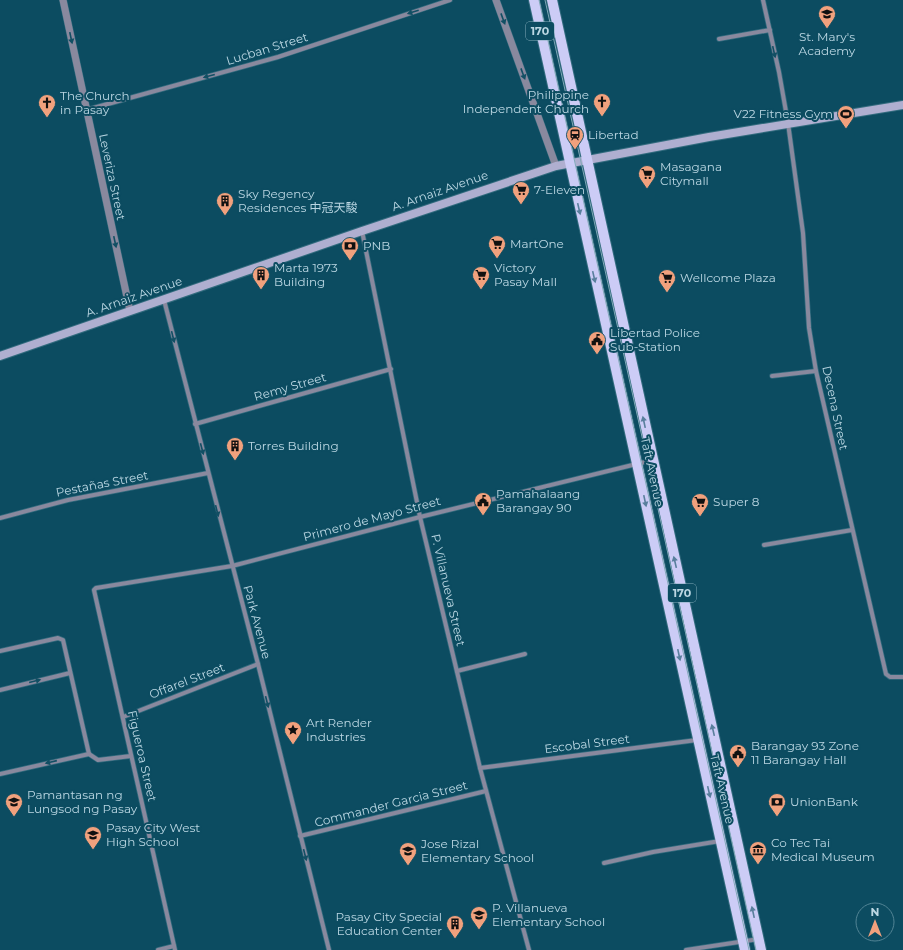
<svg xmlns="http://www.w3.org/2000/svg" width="903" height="950" font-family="Montserrat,'Noto Sans SC',sans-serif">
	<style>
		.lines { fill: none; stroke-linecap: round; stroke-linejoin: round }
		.minor-casing { stroke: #326b7e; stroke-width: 5.5 }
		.tertiary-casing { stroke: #326b7e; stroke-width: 8 }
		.secondary-casing { stroke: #326b7e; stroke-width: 10 }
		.primary-casing { stroke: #326b7e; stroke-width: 12 }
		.minor { stroke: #89899e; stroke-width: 4 }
		.tertiary { stroke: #89899e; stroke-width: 7 }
		.secondary { stroke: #afafd0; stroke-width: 8 }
		.primary { stroke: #ccccf6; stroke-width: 10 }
		.tram { stroke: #81a9b8; stroke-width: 1 }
		.oneway { fill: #124f64 }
		.oneway2 { fill: #597f9d }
		.labels { text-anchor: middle; stroke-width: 4; stroke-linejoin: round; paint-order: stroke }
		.shield { fill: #0c4c61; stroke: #86adbc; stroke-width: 1 }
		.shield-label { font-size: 11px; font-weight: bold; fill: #bbd7e3 }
		.poi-label { font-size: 12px; fill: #bbd7e3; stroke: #0c4c61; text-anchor: start }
		.street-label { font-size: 12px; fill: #bbd7e3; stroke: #0c4c61 }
	</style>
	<rect width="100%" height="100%" fill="#0c4c61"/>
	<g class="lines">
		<defs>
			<g id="minor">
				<path d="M763,0L779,72L788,123L803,233L809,328L816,371L886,674L890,677H903"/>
				<path d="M719,39L770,30"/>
				<path d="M86,110L278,57L450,0"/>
				<path d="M362,231L420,517L480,768L529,950"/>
				<path d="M164,300L258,664L329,950"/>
				<path d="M772,376L816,371"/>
				<path d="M195,424L391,369"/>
				<path d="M0,518L68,500L208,473"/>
				<path d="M764,545L852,530"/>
				<path d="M0,651L58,638L63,640L89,754"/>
				<path d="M457,671L525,654"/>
				<path d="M0,690L70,673"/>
				<path d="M123,717L258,664"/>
				<path d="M89,754L98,760L131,756"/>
				<path d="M480,768L697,740"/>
				<path d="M0,774L89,754"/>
				<path d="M300,836L486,791"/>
				<path d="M604,863L653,852L720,841"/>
				<path d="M158,950L174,946"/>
				<path d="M175,950L94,590L96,588L232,566L420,517L653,460"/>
				<path d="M686,950L759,939"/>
			</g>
			<g id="tertiary">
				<path d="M63,0L130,311"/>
				<path d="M496,0L556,166"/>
			</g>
			<path id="secondary" d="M0,356L362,231L556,166L709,137L903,105"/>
			<g id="primary">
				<path d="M534,0L745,950"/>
				<path d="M552,0L761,950"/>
			</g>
		</defs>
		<!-- minor casing -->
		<use href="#minor" class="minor-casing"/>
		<!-- tertiary casing -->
		<use href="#tertiary" class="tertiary-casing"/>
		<!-- secondary casing -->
		<use href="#secondary" class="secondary-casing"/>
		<!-- primary casing -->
		<use href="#primary" class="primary-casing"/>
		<!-- minor -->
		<use href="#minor" class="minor"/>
		<!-- tertiary -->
		<use href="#tertiary" class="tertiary"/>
		<!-- secondary -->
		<use href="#secondary" class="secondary"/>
		<!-- primary -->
		<use href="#primary" class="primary"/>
		<!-- tram -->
		<g class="tram">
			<path d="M539,0L749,950"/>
			<path d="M545,0L756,950"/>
		</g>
	</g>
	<!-- one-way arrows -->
	<defs><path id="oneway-solid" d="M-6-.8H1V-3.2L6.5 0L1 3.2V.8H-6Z"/></defs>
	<g class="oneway">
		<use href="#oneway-solid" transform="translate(413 12) rotate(162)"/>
		<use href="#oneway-solid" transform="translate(503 19) rotate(70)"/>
		<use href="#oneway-solid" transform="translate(71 38) rotate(78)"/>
		<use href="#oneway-solid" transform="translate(774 52) rotate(77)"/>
		<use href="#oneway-solid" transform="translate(523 74) rotate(70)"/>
		<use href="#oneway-solid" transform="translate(209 76) rotate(165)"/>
		<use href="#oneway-solid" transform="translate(115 242) rotate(78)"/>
		<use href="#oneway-solid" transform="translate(173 337) rotate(76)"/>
		<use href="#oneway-solid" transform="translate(202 449) rotate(75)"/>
		<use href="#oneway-solid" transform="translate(217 511) rotate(76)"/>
		<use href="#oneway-solid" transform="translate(35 681) rotate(-14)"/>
		<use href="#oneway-solid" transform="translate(267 702) rotate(76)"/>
		<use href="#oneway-solid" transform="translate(51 762) rotate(167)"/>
		<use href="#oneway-solid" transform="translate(305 855) rotate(76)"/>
	</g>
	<g class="oneway2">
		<use href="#oneway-solid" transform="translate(579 209) rotate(77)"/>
		<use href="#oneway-solid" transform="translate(594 277) rotate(77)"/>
		<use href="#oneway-solid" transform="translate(644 422) rotate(-102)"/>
		<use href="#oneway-solid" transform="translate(645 501) rotate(78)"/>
		<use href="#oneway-solid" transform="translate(675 562) rotate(-103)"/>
		<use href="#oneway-solid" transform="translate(679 655) rotate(78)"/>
		<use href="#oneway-solid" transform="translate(713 730) rotate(-103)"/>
		<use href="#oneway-solid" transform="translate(709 792) rotate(77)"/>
		<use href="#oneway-solid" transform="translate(753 912) rotate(-102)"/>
	</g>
	<!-- icons -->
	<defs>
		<symbol id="school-pin" viewBox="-11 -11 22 30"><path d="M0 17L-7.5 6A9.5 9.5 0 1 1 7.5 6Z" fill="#f1a17d" stroke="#0c4c61"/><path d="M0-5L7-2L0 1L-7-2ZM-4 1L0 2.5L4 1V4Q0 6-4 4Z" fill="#111"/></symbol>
		<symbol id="church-pin" viewBox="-11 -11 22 30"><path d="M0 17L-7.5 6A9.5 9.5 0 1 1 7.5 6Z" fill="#f1a17d" stroke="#0c4c61"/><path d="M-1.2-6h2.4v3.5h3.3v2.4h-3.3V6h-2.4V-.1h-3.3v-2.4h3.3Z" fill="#111"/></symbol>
		<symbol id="stadium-pin" viewBox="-11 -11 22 30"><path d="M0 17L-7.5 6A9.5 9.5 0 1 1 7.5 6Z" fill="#f1a17d" stroke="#0c4c61"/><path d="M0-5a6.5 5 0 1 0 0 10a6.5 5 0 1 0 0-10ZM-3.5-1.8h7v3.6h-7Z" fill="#111"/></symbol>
		<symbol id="station-pin" viewBox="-11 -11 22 30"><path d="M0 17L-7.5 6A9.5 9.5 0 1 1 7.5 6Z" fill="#f1a17d" stroke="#0c4c61"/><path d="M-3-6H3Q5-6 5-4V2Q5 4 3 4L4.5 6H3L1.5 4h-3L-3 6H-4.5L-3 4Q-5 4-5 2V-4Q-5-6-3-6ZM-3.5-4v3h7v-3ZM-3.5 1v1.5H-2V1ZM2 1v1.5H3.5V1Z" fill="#111"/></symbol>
		<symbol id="supermarket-pin" viewBox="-11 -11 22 30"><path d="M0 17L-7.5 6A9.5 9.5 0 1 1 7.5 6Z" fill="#f1a17d" stroke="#0c4c61"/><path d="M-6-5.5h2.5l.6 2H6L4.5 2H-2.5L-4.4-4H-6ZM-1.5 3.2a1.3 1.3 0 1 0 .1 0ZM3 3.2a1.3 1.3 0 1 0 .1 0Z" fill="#111"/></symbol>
		<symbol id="building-pin" viewBox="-11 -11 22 30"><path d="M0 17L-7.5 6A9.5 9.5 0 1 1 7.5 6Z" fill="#f1a17d" stroke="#0c4c61"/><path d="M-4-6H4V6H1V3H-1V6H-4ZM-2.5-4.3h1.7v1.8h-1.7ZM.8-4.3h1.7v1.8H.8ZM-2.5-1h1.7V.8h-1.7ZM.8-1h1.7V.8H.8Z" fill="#111"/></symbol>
		<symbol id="bank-pin" viewBox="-11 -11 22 30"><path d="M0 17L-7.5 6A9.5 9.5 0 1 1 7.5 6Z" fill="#f1a17d" stroke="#0c4c61"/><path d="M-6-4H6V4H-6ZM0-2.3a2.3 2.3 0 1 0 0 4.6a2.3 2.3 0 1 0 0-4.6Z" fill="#111"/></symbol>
		<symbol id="civic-pin" viewBox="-11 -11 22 30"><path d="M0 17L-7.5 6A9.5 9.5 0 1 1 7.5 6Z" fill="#f1a17d" stroke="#0c4c61"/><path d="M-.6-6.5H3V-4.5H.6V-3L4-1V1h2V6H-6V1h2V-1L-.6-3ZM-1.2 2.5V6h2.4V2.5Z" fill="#111"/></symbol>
		<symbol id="sight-pin" viewBox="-11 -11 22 30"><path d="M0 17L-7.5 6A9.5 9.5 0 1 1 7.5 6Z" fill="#f1a17d" stroke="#0c4c61"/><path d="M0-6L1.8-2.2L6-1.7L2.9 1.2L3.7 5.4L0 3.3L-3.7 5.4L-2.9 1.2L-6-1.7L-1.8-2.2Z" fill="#111"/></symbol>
		<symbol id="university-pin" viewBox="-11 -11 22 30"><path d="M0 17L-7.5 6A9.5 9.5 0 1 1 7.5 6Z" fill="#f1a17d" stroke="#0c4c61"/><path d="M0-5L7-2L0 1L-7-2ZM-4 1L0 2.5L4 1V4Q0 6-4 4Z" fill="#111"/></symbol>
		<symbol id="museum-pin" viewBox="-11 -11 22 30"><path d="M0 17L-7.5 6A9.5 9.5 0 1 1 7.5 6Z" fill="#f1a17d" stroke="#0c4c61"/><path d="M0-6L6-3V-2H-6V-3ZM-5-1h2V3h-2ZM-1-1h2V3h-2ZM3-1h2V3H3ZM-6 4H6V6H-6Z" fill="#111"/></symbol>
	</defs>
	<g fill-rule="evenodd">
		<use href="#school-pin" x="817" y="4" width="20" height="27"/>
		<use href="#church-pin" x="592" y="92" width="20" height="27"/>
		<use href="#church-pin" x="37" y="93" width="20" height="27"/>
		<use href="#stadium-pin" x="836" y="104" width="20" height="27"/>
		<use href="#station-pin" x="565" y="125" width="20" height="27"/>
		<use href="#supermarket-pin" x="637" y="164" width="20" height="27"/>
		<use href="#supermarket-pin" x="511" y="180" width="20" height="27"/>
		<use href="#building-pin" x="215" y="191" width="20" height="27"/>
		<use href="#supermarket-pin" x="487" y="234" width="20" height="27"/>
		<use href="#bank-pin" x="340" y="236" width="20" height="27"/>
		<use href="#building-pin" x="251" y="265" width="20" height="27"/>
		<use href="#supermarket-pin" x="471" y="265" width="20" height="27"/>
		<use href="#supermarket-pin" x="657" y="268" width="20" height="27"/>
		<use href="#civic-pin" x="587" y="330" width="20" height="27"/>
		<use href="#building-pin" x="225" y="436" width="20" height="27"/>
		<use href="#civic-pin" x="473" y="491" width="20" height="27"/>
		<use href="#supermarket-pin" x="690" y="492" width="20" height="27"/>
		<use href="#sight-pin" x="283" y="720" width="20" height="27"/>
		<use href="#civic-pin" x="728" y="743" width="20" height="27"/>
		<use href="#university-pin" x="4" y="792" width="20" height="27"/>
		<use href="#bank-pin" x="767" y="792" width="20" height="27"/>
		<use href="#school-pin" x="83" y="825" width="20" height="27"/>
		<use href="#museum-pin" x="748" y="840" width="20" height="27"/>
		<use href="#school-pin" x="398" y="841" width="20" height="27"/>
		<use href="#school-pin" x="469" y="905" width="20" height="27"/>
		<use href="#building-pin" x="445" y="914" width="20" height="27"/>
	</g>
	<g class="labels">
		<!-- shield labels -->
		<g class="shield">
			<rect x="526" y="22" width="28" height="18" rx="3"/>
			<rect x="668" y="584" width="28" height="18" rx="3"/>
		</g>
		<g class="shield-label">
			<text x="540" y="35">170</text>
			<text x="682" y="597">170</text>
		</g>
		<!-- poi labels -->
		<g class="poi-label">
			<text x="827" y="41" text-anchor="middle">St. Mary's<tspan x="827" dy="14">Academy</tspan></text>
			<text x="589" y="99" text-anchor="end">Philippine<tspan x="589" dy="14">Independent Church</tspan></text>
			<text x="60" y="100">The Church<tspan x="60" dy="14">in Pasay</tspan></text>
			<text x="833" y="118" text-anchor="end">V22 Fitness Gym</text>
			<text x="588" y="139">Libertad</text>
			<text x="660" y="171">Masagana<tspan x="660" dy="14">Citymall</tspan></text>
			<text x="534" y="194">7-Eleven</text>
			<text x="238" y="198">Sky Regency<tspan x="238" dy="14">Residences 中冠天駿</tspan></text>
			<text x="510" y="248">MartOne</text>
			<text x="363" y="250">PNB</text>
			<text x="274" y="272">Marta 1973<tspan x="274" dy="14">Building</tspan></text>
			<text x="494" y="272">Victory<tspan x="494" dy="14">Pasay Mall</tspan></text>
			<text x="680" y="282">Wellcome Plaza</text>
			<text x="610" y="337">Libertad Police<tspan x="610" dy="14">Sub-Station</tspan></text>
			<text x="248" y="450">Torres Building</text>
			<text x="496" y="498">Pamahalaang<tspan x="496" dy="14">Barangay 90</tspan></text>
			<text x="713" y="506">Super 8</text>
			<text x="306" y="727">Art Render<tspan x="306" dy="14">Industries</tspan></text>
			<text x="751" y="750">Barangay 93 Zone<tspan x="751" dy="14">11 Barangay Hall</tspan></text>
			<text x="27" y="799">Pamantasan ng<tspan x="27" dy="14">Lungsod ng Pasay</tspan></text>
			<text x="790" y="806">UnionBank</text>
			<text x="106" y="832">Pasay City West<tspan x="106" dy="14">High School</tspan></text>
			<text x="771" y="847">Co Tec Tai<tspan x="771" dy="14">Medical Museum</tspan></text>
			<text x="421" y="848">Jose Rizal<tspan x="421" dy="14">Elementary School</tspan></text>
			<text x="492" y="912">P. Villanueva<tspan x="492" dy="14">Elementary School</tspan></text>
			<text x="442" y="921" text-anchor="end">Pasay City Special<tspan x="442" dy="14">Education Center</tspan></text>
		</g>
		<!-- street labels -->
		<g class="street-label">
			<text transform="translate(267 49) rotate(-17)" y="4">Lucban Street</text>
			<text transform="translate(112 177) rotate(78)" y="4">Leveriza Street</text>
			<text transform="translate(440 191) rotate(-19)" y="4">A. Arnaiz Avenue</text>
			<text transform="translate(134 297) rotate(-19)" y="4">A. Arnaiz Avenue</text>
			<text transform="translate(290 387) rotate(-16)" y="4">Remy Street</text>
			<text transform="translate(835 408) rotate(78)" y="4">Decena Street</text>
			<text transform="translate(652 472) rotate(78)" y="4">Taft Avenue</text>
			<text transform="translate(102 484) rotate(-11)" y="4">Pestañas Street</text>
			<text transform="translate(372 519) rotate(-15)" y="4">Primero de Mayo Street</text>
			<text transform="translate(448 590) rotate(77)" y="4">P. Villanueva Street</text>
			<text transform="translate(257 622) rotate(75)" y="4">Park Avenue</text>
			<text transform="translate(187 681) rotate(-21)" y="4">Offarel Street</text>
			<text transform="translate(587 744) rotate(-7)" y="4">Escobal Street</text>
			<text transform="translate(142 756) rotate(77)" y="4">Figueroa Street</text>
			<text transform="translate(722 789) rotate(77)" y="4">Taft Avenue</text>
			<text transform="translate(391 804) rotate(-14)" y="4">Commander Garcia Street</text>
		</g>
	</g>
	<!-- north arrow -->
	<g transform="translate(875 922)"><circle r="19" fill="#0c4c61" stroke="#528495"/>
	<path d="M0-3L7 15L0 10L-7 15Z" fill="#f1a17d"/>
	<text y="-6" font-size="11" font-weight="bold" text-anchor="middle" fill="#bbd7e3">N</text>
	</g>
</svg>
